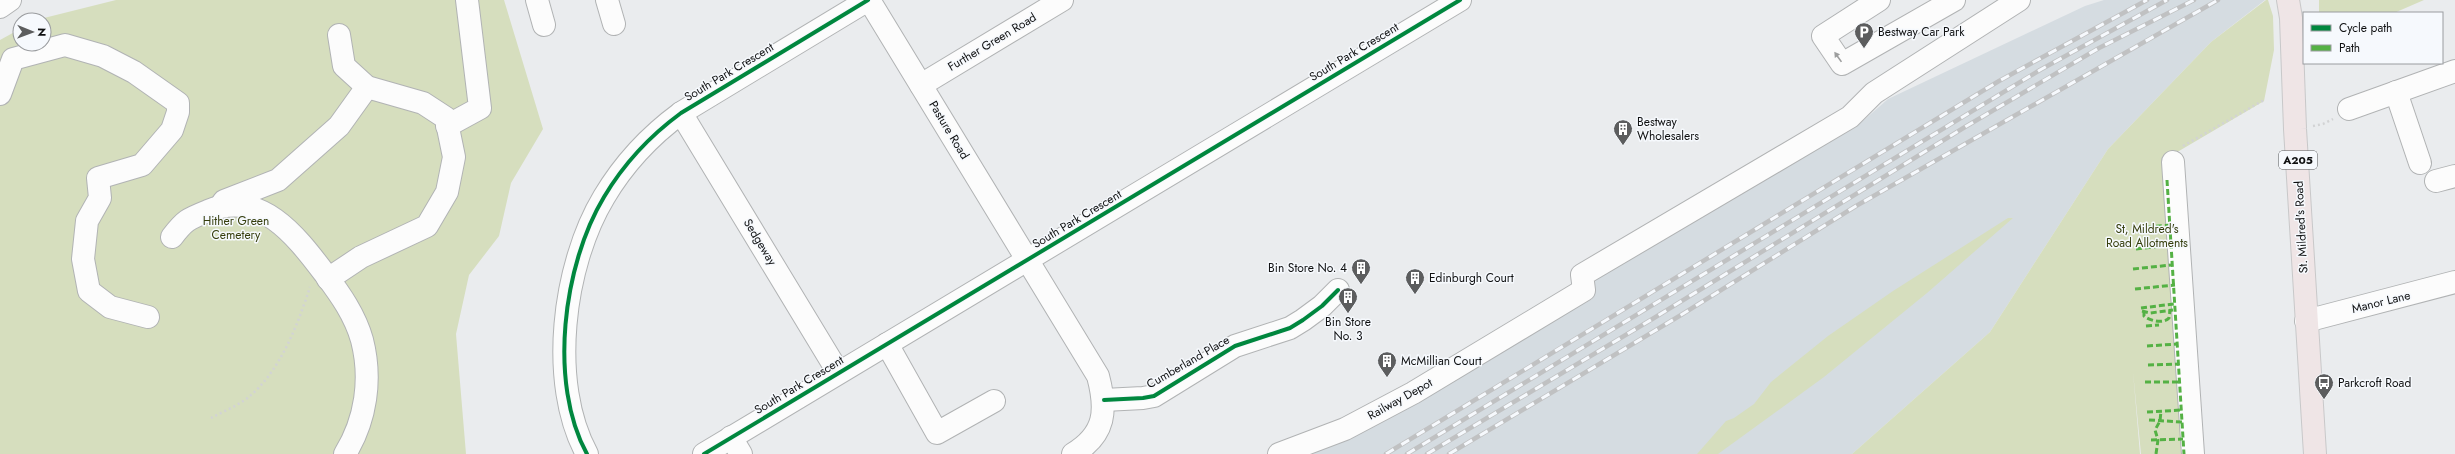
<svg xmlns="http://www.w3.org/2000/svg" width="2455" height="454" font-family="Jost,sans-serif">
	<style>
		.built { fill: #d5dce1 }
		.green { fill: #d6debe }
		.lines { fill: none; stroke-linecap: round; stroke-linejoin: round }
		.minor-casing { stroke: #b1b3b4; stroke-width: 24 }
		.highway-casing { stroke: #c8c8c9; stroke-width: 24 }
		.path { stroke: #d2d3d4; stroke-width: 2.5; stroke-dasharray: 2 3; stroke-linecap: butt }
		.minor { stroke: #fcfcfc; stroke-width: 22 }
		.highway { stroke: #efe5e6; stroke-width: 22 }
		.rail-casing { stroke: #c0c1c2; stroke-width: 4.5 }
		.rail { stroke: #f6f9fd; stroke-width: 3; stroke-dasharray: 9; stroke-linecap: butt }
		.quiet { stroke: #54b144; stroke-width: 3; stroke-dasharray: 6 3; stroke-linecap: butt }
		.cycleway-casing { stroke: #f6f9fd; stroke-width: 6 }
		.cycleway { stroke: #00873e; stroke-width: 4 }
		.oneway { fill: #9d9e9e }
		.labels { text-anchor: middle; stroke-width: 3; stroke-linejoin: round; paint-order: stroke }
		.shield { fill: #f6f9fd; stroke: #545658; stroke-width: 1 }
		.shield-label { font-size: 11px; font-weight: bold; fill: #0f1011 }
		.poi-label { font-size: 12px; fill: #0f1011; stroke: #f6f9fd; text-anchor: start }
		.street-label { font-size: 12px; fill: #0f1011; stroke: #f6f9fd }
		.park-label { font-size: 12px; fill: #363e0d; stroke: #f6f9fd }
	</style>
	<rect width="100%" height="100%" fill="#eaecee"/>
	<!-- built -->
	<path class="built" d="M2104,0H2265L2211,42L2108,149L1990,332L1852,454H1313L1488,357L1589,282L1856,127L1888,99L2085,6Z"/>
	<!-- green -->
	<g class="green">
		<path d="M116,0H504L543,129L511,183L499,236L469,275L456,334L466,454H0V40L20,29V44H44V20H36Z"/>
		<path d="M2266,0H2268L2273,16L2274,50L2264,101L2162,161L2187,454H2141L2133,372L2140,454H1852L1990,332L2108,149L2211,42Z"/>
		<path d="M2319,0H2424L2394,13H2319Z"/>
		<path d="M2008,218H2013L1927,293L1824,377L1718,454H1697L1726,421L1734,418L1754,404L1771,382L1828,336L1893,291Z"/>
	</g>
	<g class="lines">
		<defs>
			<g id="minor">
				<path d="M537,0L544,25"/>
				<path d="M607,0L614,24"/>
				<path d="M869,0L1098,376C1107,410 1106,434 1073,454"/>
				<path d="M1879,0L1823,36L1842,64L1954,0"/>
				<path d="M0,7L10,0"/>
				<path d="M921,85L1062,0"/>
				<path d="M2396,92L2420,163"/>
				<path d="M0,94L13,59L65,45L103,56L134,72L178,103V112L172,130L142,165L98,178L100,198L87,221L83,259L89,291L110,307L148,317"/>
				<path d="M2349,109L2455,71"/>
				<path d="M681,113L838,372"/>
				<path d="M447,126L480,108L467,0"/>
				<path d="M2173,162L2193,454"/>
				<path d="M2436,181L2455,176"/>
				<path d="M222,204L224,201L278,180L339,126L367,87"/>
				<path d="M172,237C185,220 188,219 208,211C261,189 296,236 325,274C340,294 355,315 362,340C372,379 366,420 345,454"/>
				<path d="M328,279L361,257L427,226L447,192L454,157L446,118L423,103L367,87L344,66L339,35"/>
				<path d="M2306,321L2455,282"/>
				<path d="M887,344L937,433L994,401"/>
				<path d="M1104,400L1143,398L1154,396L1235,346L1290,328L1303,320L1322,306L1338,290"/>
				<path d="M731,437L741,454"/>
				<path d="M587,454C548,383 563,265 604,197C623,165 651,135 681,113L868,0"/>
				<path d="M704,454L1460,0"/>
				<path d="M1279,454L1345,429L1413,393L1584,290L1582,275L1850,117L1874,93L2019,0"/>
			</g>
			<path id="highway" d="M2288,0L2291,18L2295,129L2315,454"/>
		</defs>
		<!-- minor casing -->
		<use href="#minor" class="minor-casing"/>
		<!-- highway casing -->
		<use href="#highway" class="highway-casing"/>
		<!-- path -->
		<g class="path">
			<path d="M2313,126L2323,124L2333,119"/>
			<path d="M2183,146L2264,100"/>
			<path d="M211,418C224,411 240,405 251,395C281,369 298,324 310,287"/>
		</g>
		<!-- minor -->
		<use href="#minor" class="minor"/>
		<!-- highway -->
		<use href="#highway" class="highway"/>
		<defs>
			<g id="rail">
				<path d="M1386,454L1999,81L2147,0"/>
				<path d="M1407,454L2040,70L2167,0"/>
				<path d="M1427,454L1654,318L1965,127L2099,48L2194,0"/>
				<path d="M1449,454L1681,315L1856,206L2218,0"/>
			</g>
		</defs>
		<!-- rail casing -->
		<use href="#rail" class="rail-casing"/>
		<!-- rail -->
		<use href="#rail" class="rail"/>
		<!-- quiet -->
		<g class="quiet">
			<path d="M2167,180L2184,454"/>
			<path d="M2138,228L2170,225"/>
			<path d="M2136,249L2172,245"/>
			<path d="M2133,269L2171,265"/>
			<path d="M2135,289L2175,285"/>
			<path d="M2141,308L2174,304"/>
			<path d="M2142,311L2150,313L2173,310"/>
			<path d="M2144,311V316C2150,321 2164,324 2169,318L2170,310"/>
			<path d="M2146,326L2159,325"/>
			<path d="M2147,346L2178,344"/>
			<path d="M2148,365L2179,364"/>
			<path d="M2145,382H2180"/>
			<path d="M2147,412L2182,410"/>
			<path d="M2149,420L2182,422"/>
			<path d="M2151,440L2183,439"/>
			<path d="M2156,454L2158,440L2155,430L2160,421L2161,411"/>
		</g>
		<defs>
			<g id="cycleway">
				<path d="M1104,400L1143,398L1154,396L1235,346L1290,328L1303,320L1322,306L1338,290"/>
				<path d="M587,454C548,383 563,265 604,197C623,165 651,135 681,113L868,0"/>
				<path d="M704,454L1460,0"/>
			</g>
		</defs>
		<!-- cycleway casing -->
		<use href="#cycleway" class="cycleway-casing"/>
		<!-- cycleway -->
		<use href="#cycleway" class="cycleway"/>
	</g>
	<!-- one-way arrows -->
	<defs><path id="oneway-solid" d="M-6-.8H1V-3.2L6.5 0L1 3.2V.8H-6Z"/></defs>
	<use class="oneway" href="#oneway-solid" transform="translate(1838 57) rotate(-125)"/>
	<!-- icons -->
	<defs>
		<symbol id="parking-pin" viewBox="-11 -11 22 30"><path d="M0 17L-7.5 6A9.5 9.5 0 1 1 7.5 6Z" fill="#5c5d5e" stroke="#f6f9fd"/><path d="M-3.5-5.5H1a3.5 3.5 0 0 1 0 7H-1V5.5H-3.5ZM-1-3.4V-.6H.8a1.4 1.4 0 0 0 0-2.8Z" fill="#fff"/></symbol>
		<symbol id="building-pin" viewBox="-11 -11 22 30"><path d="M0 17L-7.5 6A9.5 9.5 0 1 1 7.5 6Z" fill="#5c5d5e" stroke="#f6f9fd"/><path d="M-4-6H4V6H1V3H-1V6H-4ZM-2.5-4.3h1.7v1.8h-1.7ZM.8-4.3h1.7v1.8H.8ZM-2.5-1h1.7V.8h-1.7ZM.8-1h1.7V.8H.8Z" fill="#fff"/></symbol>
		<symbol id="bus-pin" viewBox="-11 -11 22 30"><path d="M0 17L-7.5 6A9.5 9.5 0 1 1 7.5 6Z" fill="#5c5d5e" stroke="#f6f9fd"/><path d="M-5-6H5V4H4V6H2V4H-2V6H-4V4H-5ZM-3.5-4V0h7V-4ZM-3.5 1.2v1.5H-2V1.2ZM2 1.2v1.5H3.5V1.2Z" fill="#fff"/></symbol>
	</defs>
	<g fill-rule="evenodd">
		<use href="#parking-pin" x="1853" y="21" width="22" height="30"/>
		<use href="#building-pin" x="1612" y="118" width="22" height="30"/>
		<use href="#building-pin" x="1350" y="257" width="22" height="30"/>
		<use href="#building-pin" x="1404" y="267" width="22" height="30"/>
		<use href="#building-pin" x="1337" y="286" width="22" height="30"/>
		<use href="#building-pin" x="1376" y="350" width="22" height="30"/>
		<use href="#bus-pin" x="2313" y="372" width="22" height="30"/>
	</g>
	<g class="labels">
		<!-- shield labels -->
		<rect class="shield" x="2279" y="151" width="38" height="18" rx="3"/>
		<g class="shield-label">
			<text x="2298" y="164">A205</text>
		</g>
		<!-- poi labels -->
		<g class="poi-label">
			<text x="1878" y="36">Bestway Car Park</text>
			<text x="1637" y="126">Bestway<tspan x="1637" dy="14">Wholesalers</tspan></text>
			<text x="1347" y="272" text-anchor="end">Bin Store No. 4</text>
			<text x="1429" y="282">Edinburgh Court</text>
			<text x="1348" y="326" text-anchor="middle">Bin Store<tspan x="1348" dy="14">No. 3</tspan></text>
			<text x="1401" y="365">McMillian Court</text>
			<text x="2338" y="387">Parkcroft Road</text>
		</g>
		<!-- street labels -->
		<g class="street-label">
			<text transform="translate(992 42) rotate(-31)" y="4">Further Green Road</text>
			<text transform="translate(1354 52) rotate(-31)" y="4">South Park Crescent</text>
			<text transform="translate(729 72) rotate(-31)" y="4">South Park Crescent</text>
			<text transform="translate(949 130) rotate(59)" y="4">Pasture Road</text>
			<text transform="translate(1077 219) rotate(-31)" y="4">South Park Crescent</text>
			<text transform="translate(2301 227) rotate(-93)" y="4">St. Mildred's Road</text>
			<text transform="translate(760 242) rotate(59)" y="4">Sedgeway</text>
			<text transform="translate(2381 302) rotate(-14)" y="4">Manor Lane</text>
			<text transform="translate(1188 362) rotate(-30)" y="4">Cumberland Place</text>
			<text transform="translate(799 385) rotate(-31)" y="4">South Park Crescent</text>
			<text transform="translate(1400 399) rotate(-29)" y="4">Railway Depot</text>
		</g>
		<!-- park labels -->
		<g class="park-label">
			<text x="236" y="225">Hither Green<tspan x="236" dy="14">Cemetery</tspan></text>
			<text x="2147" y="233">St, Mildred's<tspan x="2147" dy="14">Road Allotments</tspan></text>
		</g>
	</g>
	<!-- legend -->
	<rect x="2303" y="12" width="140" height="52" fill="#f6f9fd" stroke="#9a9c9f"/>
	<rect x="2311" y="25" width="20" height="6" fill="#00873e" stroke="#9a9c9f"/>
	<text x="2339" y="32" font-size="12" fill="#0f1011">Cycle path</text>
	<rect x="2311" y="45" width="20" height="6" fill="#54b144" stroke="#9a9c9f"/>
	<text x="2339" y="52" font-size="12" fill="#0f1011">Path</text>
	<!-- north arrow -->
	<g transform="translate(32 32) rotate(91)"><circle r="19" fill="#f6f9fd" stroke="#9a9c9f"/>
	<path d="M0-3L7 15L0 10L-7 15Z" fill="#5c5d5e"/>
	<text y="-6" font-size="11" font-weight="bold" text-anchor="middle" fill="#0f1011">N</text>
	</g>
</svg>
